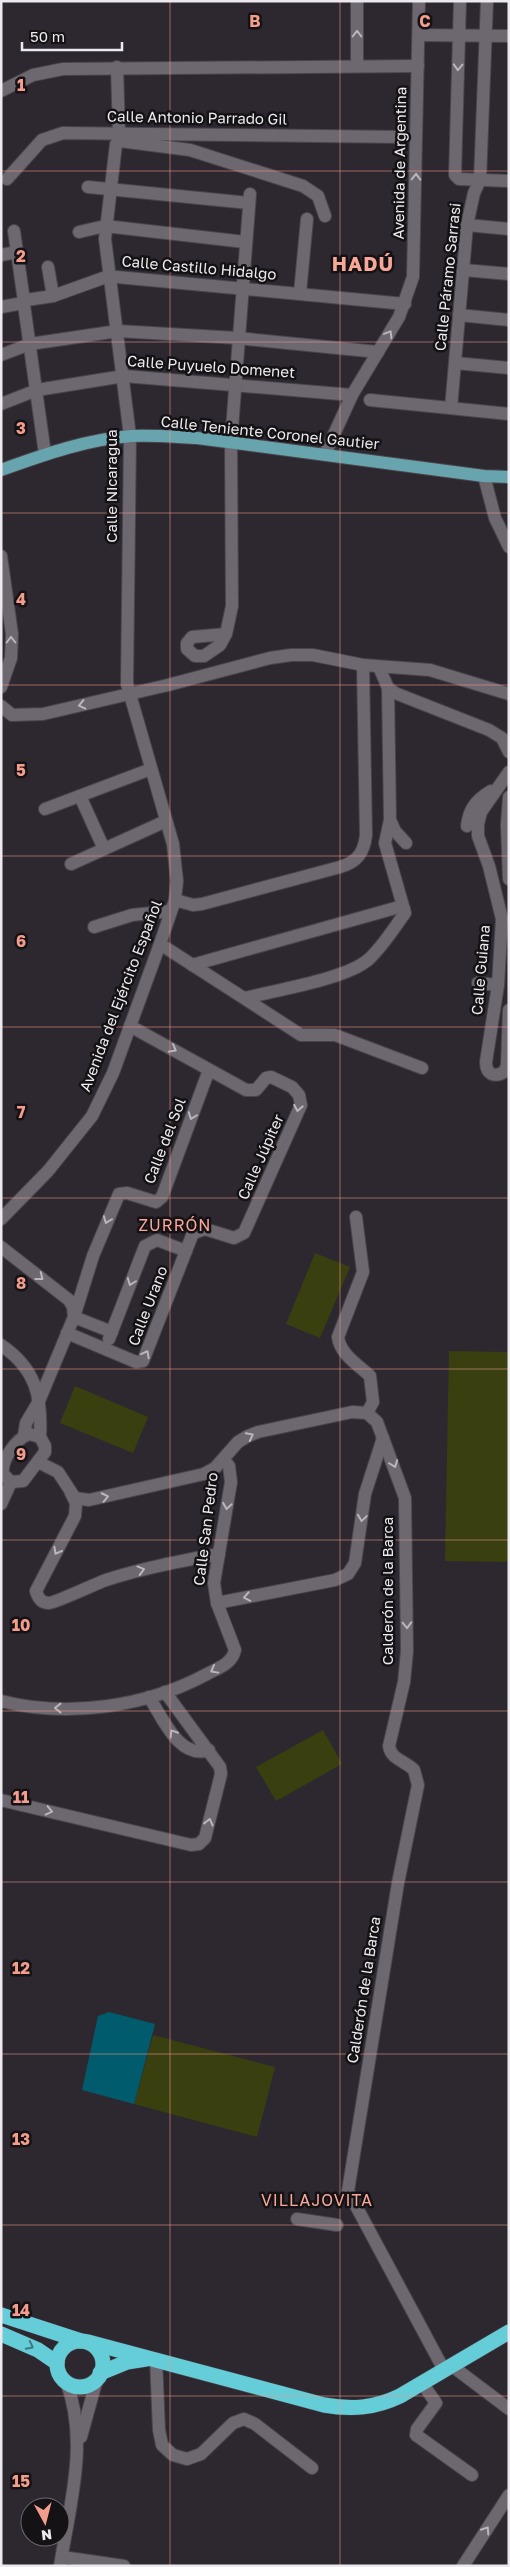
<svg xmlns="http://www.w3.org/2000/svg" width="510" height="2567" font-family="'Golos Text',sans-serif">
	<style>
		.park { fill: #3a3f10 }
		.water { fill: #005b6c }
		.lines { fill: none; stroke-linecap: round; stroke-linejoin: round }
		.minor-casing { stroke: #4a454c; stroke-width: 14 }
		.major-casing { stroke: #4a454c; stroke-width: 14 }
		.highway-casing { stroke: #4a454c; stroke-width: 16 }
		.minor { stroke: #6d6770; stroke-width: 12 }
		.major { stroke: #68a4ae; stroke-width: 12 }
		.highway { stroke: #65cdd8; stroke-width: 15 }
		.oneway { stroke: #bab6bc }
		.oneway2 { stroke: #417980 }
		.grid { fill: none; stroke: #f49d8d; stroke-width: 1; stroke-opacity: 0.55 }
		.labels { text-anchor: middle; stroke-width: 5; stroke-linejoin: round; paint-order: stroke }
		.street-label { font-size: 15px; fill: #edeaef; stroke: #141215 }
		.neighbourhood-label { font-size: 16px; letter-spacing: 1px; fill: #f9a798; stroke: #141215 }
		.district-label { font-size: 20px; font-weight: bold; letter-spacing: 1px; fill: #f9a798; stroke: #141215 }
		.grid-label { font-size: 16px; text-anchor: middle; font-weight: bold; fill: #f49d8d; stroke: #141215; stroke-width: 5; stroke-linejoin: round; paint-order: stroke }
	</style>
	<rect width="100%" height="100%" fill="#2d2830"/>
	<!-- park -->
	<g class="park">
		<path d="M315,1253L350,1267L320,1338L286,1324Z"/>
		<path d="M449,1351L509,1352V1562L445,1561Z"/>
		<path d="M75,1386L148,1417L133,1453L60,1423Z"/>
		<path d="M323,1730L342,1764L276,1801L256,1767Z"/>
		<path d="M153,2035L275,2067L257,2137L134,2104Z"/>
	</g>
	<!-- water -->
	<path class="water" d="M109,2012L155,2024L134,2104L82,2090L98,2016Z"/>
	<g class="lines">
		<defs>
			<g id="minor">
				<path d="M460,1L455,175L459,179L509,181"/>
				<path d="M419,35L509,36"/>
				<path d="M357,66V1"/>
				<path d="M117,67L119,134"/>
				<path d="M1,91L33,75L63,69L418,66"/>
				<path d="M7,179L42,140L63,133L405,137"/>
				<path d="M88,187L249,203"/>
				<path d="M467,225L509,229"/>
				<path d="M14,231L24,301"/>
				<path d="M79,232L105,226L245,242"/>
				<path d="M1,255L17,252"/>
				<path d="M48,267L53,296"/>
				<path d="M464,270L509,274"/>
				<path d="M300,293L307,219"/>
				<path d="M1,307L23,303"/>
				<path d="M459,315L509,320"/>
				<path d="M1,355L30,344L118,331L237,338L378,352"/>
				<path d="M455,363L509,368"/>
				<path d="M370,400L509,414"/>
				<path d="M1,404L37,390L124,376L352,395"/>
				<path d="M451,408L467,225L474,193L480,180L487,1"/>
				<path d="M45,454L24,305L26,300L53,296L106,277H117L405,304"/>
				<path d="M325,454L352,395L399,317L413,277L419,1"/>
				<path d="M484,476L495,518L509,547"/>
				<path d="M1,556L12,634L11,658L1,687"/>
				<path d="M226,634L192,637L187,643V649L195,656H204L220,645L226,634L232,606L231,442L250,194"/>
				<path d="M379,667L388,688L395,693L489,730L502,738L509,752"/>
				<path d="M388,688L390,820L395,831L406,843"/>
				<path d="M1,706L12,715L43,714L168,685L270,658L291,655H313L363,665L430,670L509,694"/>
				<path d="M509,772L481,812L478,824V836L489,866L502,919L498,985L486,1062C486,1074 494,1078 504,1072L507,1066L509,1010"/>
				<path d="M80,796L104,849"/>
				<path d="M509,797L507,825L509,879"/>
				<path d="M45,809L151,769"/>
				<path d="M467,826C469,809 476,800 491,791"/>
				<path d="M71,864L166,821"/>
				<path d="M175,900L193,905L202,904L340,867C357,862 364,853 366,835L363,665"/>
				<path d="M94,927L132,915L171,911"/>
				<path d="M160,944L301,1035H335L422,1068"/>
				<path d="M192,965L399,907L404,909"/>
				<path d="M478,983L498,985"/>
				<path d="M245,998C276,990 347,979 369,959C383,946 394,928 405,913L385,843L390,820"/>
				<path d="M356,1217L363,1272L338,1337C340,1354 357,1364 370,1376L373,1402L367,1413"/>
				<path d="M1,1219L48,1171L92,1116L113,1073L160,944L175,900L177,881L173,844L127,684L130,436L105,239L116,144L120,141L190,150L303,186L318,196L325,216"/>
				<path d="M1,1247L69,1300L73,1307L74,1317L39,1401L26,1423L24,1436"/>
				<path d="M112,1332L74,1317L93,1256L119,1194L127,1193L156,1202L162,1197L209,1070"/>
				<path d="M67,1333L136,1362L143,1361L193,1233L205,1229L234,1238L244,1233L301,1105L299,1095L292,1087L271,1077L266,1078L256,1090H246L130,1026"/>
				<path d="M109,1339L145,1246L157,1240L186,1251"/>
				<path d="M1,1345C36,1369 42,1396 40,1437"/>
				<path d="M29,1434L40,1437L45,1446V1452L23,1481L11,1482L3,1474C1,1460 16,1439 29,1434Z"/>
				<path d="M38,1462L58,1472L75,1498L89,1500L204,1474L215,1468L238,1442L248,1436L258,1432L352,1412L367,1413L377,1422L405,1498L407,1651L404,1682L389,1746C391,1760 406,1761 414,1770L418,1785L398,1883L348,2191L444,2370"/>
				<path d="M71,1493L76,1503L75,1516L36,1591C38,1598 41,1603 49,1603C55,1603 95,1584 106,1580C143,1568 181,1561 219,1554"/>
				<path d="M1,1504L11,1482"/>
				<path d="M217,1603L335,1580L348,1574L355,1563L365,1494L383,1438"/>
				<path d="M149,1697C163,1718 179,1760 209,1750"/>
				<path d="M1,1701C68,1718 146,1707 207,1674C218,1668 232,1664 235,1650L217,1603L214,1583L231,1482L229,1466L224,1460"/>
				<path d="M1,1800L191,1845L199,1844L205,1838L221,1774L220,1767L165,1692"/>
				<path d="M297,2219L337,2225"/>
				<path d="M156,2359L159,2430L162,2445L173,2455L187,2459L201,2454L233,2423L244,2419L255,2424L312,2468"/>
				<path d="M452,2366L509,2409"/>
				<path d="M422,2383L436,2403L417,2429L416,2435L472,2475"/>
				<path d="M81,2437L97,2379"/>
				<path d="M62,2557L124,2566"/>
				<path d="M60,2566C70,2504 89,2441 66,2381"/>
				<path d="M463,2566L509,2495"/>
			</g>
			<path id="major" d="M1,470C43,455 87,439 132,436C153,435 176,437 197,438L484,476L509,477"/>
			<g id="highway">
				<path d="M1,2315L81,2341"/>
				<path d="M1,2334L38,2350L57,2363"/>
				<circle cx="80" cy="2364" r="23"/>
				<path d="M88,2342L324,2405C352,2410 375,2408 400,2396L509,2332"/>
				<path d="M100,2373L127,2362L146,2359"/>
			</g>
		</defs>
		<!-- minor casing -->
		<use href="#minor" class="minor-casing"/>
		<!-- major casing -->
		<use href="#major" class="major-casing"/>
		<!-- highway casing -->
		<use href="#highway" class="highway-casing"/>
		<!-- minor -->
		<use href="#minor" class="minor"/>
		<!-- major -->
		<use href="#major" class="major"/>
		<!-- highway -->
		<use href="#highway" class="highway"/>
	</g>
	<!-- one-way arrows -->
	<defs><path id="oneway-chevron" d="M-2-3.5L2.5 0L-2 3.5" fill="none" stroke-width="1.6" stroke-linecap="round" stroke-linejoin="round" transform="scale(1.25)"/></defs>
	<g class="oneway">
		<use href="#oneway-chevron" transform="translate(357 34) rotate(-90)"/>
		<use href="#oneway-chevron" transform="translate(458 67) rotate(92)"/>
		<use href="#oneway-chevron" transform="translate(416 177) rotate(-89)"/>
		<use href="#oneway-chevron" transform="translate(389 334) rotate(-59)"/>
		<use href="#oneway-chevron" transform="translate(11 640) rotate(-90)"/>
		<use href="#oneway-chevron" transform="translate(82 705) rotate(167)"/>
		<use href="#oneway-chevron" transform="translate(173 1049) rotate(29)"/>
		<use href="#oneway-chevron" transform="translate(298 1108) rotate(100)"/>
		<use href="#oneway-chevron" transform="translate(192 1116) rotate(111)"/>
		<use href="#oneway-chevron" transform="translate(107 1220) rotate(111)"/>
		<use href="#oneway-chevron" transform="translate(40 1277) rotate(38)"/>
		<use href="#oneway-chevron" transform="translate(131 1282) rotate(111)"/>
		<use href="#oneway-chevron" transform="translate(146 1354) rotate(-62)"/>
		<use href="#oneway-chevron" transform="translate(250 1436) rotate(-27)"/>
		<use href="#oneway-chevron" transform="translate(394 1464) rotate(69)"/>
		<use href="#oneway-chevron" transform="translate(105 1497) rotate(-12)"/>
		<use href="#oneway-chevron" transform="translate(227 1506) rotate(99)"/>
		<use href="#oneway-chevron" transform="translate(362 1518) rotate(98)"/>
		<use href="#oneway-chevron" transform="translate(57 1551) rotate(119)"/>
		<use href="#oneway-chevron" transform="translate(141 1570) rotate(-15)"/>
		<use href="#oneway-chevron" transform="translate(247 1597) rotate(169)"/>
		<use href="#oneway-chevron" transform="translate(407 1625) rotate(88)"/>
		<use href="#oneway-chevron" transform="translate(214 1670) rotate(151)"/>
		<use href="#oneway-chevron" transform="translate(58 1708) rotate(-180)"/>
		<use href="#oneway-chevron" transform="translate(173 1733) rotate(-123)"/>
		<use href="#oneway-chevron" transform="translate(49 1811) rotate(13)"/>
		<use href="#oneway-chevron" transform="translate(209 1822) rotate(-76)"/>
		<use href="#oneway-chevron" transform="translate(486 2530) rotate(-57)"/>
	</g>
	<use class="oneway2" href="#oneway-chevron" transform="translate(30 2346) rotate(27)"/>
	<!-- grid -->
	<path class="grid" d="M170,1V2566M340,1V2566M1,171H509M1,342H509M1,513H509M1,685H509M1,856H509M1,1027H509M1,1198H509M1,1369H509M1,1540H509M1,1711H509M1,1882H509M1,2054H509M1,2225H509M1,2396H509"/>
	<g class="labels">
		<!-- street labels -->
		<g class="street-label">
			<text transform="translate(197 118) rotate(1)" y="5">Calle Antonio Parrado Gil</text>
			<text transform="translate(400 163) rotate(-89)" y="5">Avenida de Argentina</text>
			<text transform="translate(199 268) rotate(5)" y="5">Calle Castillo Hidalgo</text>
			<text transform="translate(448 277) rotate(-84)" y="5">Calle Páramo Sarrasi</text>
			<text transform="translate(211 367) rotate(4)" y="5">Calle Puyuelo Domenet</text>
			<text transform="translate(270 433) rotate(6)" y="5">Calle Teniente Coronel Gautier</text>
			<text transform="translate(112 486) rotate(-90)" y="5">Calle Nicaragua</text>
			<text transform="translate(481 970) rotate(-85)" y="5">Calle Guiana</text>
			<text transform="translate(121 996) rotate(-69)" y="5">Avenida del Ejército Español</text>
			<text transform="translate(165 1141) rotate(-69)" y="5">Calle del Sol</text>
			<text transform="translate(261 1157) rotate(-66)" y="5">Calle Júpiter</text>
			<text transform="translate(148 1306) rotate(-69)" y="5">Calle Urano</text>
			<text transform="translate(206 1529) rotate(-83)" y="5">Calle San Pedro</text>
			<text transform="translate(388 1591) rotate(-90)" y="5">Calderón de la Barca</text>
			<text transform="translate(364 1990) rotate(-81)" y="5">Calderón de la Barca</text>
		</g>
		<!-- neighbourhood labels -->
		<g class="neighbourhood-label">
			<text x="175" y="1231">ZURRÓN</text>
			<text x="317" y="2206">VILLAJOVITA</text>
		</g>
		<!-- district labels -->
		<g class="district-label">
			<text x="363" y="271">HADÚ</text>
		</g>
	</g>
	<g class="grid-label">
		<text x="255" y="27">B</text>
		<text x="425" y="27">C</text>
		<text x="21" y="91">1</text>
		<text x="21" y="262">2</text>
		<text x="21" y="434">3</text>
		<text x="21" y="605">4</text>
		<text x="21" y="776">5</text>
		<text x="21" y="947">6</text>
		<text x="21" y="1118">7</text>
		<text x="21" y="1289">8</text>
		<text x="21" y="1460">9</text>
		<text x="21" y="1631">10</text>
		<text x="21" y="1803">11</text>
		<text x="21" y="1974">12</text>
		<text x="21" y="2145">13</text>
		<text x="21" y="2316">14</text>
		<text x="21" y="2487">15</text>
	</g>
	<!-- border -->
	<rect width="510" height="2567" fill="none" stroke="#edeaef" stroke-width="5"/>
	<!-- north arrow -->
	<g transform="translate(45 2522) rotate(173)"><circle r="24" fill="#141215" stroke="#6b686c"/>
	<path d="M0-4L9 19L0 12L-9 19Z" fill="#f49d8d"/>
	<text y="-8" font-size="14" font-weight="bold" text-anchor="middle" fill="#edeaef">N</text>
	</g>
	<!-- scale -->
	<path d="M22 42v8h100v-8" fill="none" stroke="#edeaef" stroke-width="2.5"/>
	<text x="30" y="42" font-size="15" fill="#edeaef" stroke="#141215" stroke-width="4" paint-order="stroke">50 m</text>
</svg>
